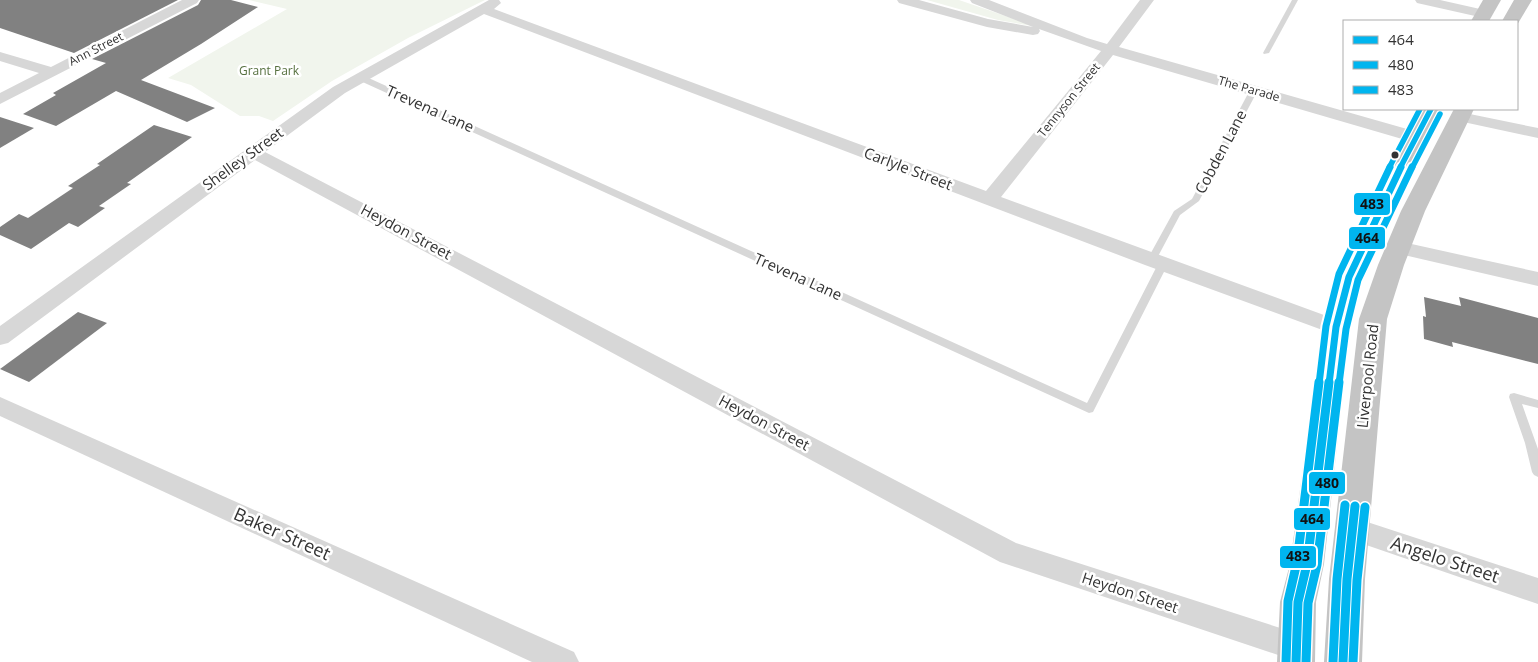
<svg xmlns="http://www.w3.org/2000/svg" width="1538" height="662" font-family="'Open Sans',sans-serif">
	<style>
		.green { fill: #f1f5ed }
		.building { fill: #818181 }
		.lines { fill: none; stroke-linecap: round; stroke-linejoin: round }
		.lane { fill: #d7d7d7; fill-rule: evenodd }
		.street { fill: #d7d7d7; fill-rule: evenodd }
		.highway { fill: #c4c4c4; fill-rule: evenodd }
		.bus-1-far2-casing { stroke: #fff; stroke-width: 8 }
		.bus-1-far1-casing { stroke: #fff; stroke-width: 11 }
		.bus-1-casing { stroke: #fff; stroke-width: 12 }
		.bus-2-far2-casing { stroke: #fff; stroke-width: 8 }
		.bus-2-far1-casing { stroke: #fff; stroke-width: 11 }
		.bus-2-casing { stroke: #fff; stroke-width: 12 }
		.bus-3-far2-casing { stroke: #fff; stroke-width: 8 }
		.bus-3-far1-casing { stroke: #fff; stroke-width: 11 }
		.bus-3-casing { stroke: #fff; stroke-width: 12 }
		.bus-1-far2 { stroke: #00b5ef; stroke-width: 5.5 }
		.bus-1-far1 { stroke: #00b5ef; stroke-width: 7 }
		.bus-1 { stroke: #00b5ef; stroke-width: 9 }
		.bus-2-far2 { stroke: #00b5ef; stroke-width: 5.5 }
		.bus-2-far1 { stroke: #00b5ef; stroke-width: 7 }
		.bus-2 { stroke: #00b5ef; stroke-width: 9 }
		.bus-3-far2 { stroke: #00b5ef; stroke-width: 5.5 }
		.bus-3-far1 { stroke: #00b5ef; stroke-width: 7 }
		.bus-3 { stroke: #00b5ef; stroke-width: 9 }
		.bus-dot { fill: #333; stroke: #fff; stroke-width: 2 }
		.labels { text-anchor: middle; stroke-width: 5; stroke-linejoin: round; paint-order: stroke }
		.far-street-label { font-size: 12px; fill: #333; stroke: #fff }
		.far-park-label { font-size: 12px; fill: #56703f; stroke: #fff }
		.street-label { font-size: 15px; fill: #333; stroke: #fff }
		.near-street-label { font-size: 18px; fill: #333; stroke: #fff }
		.line-badge { stroke: #fff; stroke-width: 2 }
		.pale-badge-label { font-size: 14px; text-anchor: middle; font-weight: bold; fill: #111 }
	</style>
	<rect width="100%" height="100%" fill="#fff"/>
	<!-- green -->
	<g class="green">
		<path d="M249,0H485L408,38L332,81L273,121L259,116H240L191,85L168,78L287,9Z"/>
		<path d="M927,0H959L1038,27L998,20Z"/>
	</g>
	<!-- building -->
	<g class="building">
		<path d="M0,0H178L74,53L0,28Z"/>
		<path d="M201,0H231L258,7L201,44L141,80L215,108L187,122L116,91L56,126L23,114L56,95L53,93L106,63L92,59L198,5Z"/>
		<path d="M0,117L34,128L0,148Z"/>
		<path d="M154,125L192,137L127,183L131,184L99,206L105,208L78,227L69,223L31,249L0,235V227L19,214L28,218L73,188L68,186L100,165L97,164Z"/>
		<path d="M1424,297L1461,306L1459,297L1538,318V364L1452,342L1453,347L1424,339L1423,316L1426,317Z"/>
		<path d="M78,312L107,323L29,382L0,369Z"/>
	</g>
	<g class="lines">
		<!-- lane -->
		<g class="lane">
			<path d="M1292,0H1298L1269,53L1264,54L1263,53Z"/>
			<path d="M356,75H362L1087,403L1158,264L1163,261L1168,264L1093,412L1089,413L356,79Z"/>
			<path d="M1251,88H1257L1258,90L1199,201L1180,215L1155,262H1149L1147,260L1174,211L1192,199Z"/>
			<path d="M1514,393L1538,400V408L1522,404L1538,449V477L1534,475L1532,472L1525,443L1509,397L1510,394Z"/>
		</g>
		<!-- street -->
		<g class="street">
			<path d="M182,0H199L197,3L0,104V93L39,73L0,61V52L51,67Z"/>
			<path d="M489,0H499L501,3L494,9L986,191L1101,51L1039,29L1040,31L1038,34L1033,35L987,27L899,3L897,0H919L988,19L1033,27L972,3L970,0H989L1087,38L1107,44L1140,0H1154L1119,47L1421,133L1423,137L1421,141H1409L1113,55L1001,197L1343,322L1347,327L1343,332L1336,335L1145,265L484,14L345,93L265,152L1016,543L1296,633L1306,637L1310,647L1306,657L1296,661L1000,562L255,160L8,343L0,345V326L333,87Z"/>
			<path d="M1415,0H1440L1489,11L1491,14L1484,18L1417,3Z"/>
			<path d="M1460,112L1538,128V138L1454,120L1452,117L1454,114Z"/>
			<path d="M1398,241L1538,272V286L1391,252L1388,247L1391,242Z"/>
			<path d="M0,397L574,652L579,662H532L0,416Z"/>
			<path d="M1352,517L1538,578V604L1343,537L1339,529L1343,521Z"/>
		</g>
		<!-- highway -->
		<g class="highway">
			<path d="M1483,0H1501L1489,21H1471Z"/>
			<path d="M1514,0H1532L1517,25V21H1502Z"/>
			<path d="M1421,109H1441L1426,137L1362,277L1350,327L1324,564L1316,602L1315,662H1277L1280,602L1290,564L1322,327L1336,277L1404,137Z"/>
			<path d="M1454,109H1474L1425,211L1404,265L1387,319L1365,579L1362,662H1324L1329,579L1359,319L1378,265L1401,211Z"/>
		</g>
		<defs>
			<path id="bus-1-far2" d="M1400,168L1431,109"/>
			<path id="bus-1-far1" d="M1329,384L1336,327L1349,277L1401,167"/>
			<g id="bus-1">
				<path d="M1296,662L1298,602L1307,564L1329,382"/>
				<path d="M1343,662L1347,579L1355,506"/>
			</g>
			<path id="bus-2-far2" d="M1412,168L1440,114"/>
			<path id="bus-2-far1" d="M1339,384L1346,329L1358,280L1412,167"/>
			<g id="bus-2">
				<path d="M1306,662L1308,603L1317,565L1339,382"/>
				<path d="M1353,662L1357,580L1365,507"/>
			</g>
			<path id="bus-3-far2" d="M1389,168L1420,109"/>
			<path id="bus-3-far1" d="M1319,384L1326,326L1339,274L1390,167"/>
			<g id="bus-3">
				<path d="M1286,662L1288,601L1297,562L1319,382"/>
				<path d="M1333,662L1337,579L1345,505"/>
			</g>
		</defs>
		<!-- bus-1-far2 casing -->
		<use href="#bus-1-far2" class="bus-1-far2-casing"/>
		<!-- bus-1-far1 casing -->
		<use href="#bus-1-far1" class="bus-1-far1-casing"/>
		<!-- bus-1 casing -->
		<use href="#bus-1" class="bus-1-casing"/>
		<!-- bus-2-far2 casing -->
		<use href="#bus-2-far2" class="bus-2-far2-casing"/>
		<!-- bus-2-far1 casing -->
		<use href="#bus-2-far1" class="bus-2-far1-casing"/>
		<!-- bus-2 casing -->
		<use href="#bus-2" class="bus-2-casing"/>
		<!-- bus-3-far2 casing -->
		<use href="#bus-3-far2" class="bus-3-far2-casing"/>
		<!-- bus-3-far1 casing -->
		<use href="#bus-3-far1" class="bus-3-far1-casing"/>
		<!-- bus-3 casing -->
		<use href="#bus-3" class="bus-3-casing"/>
		<!-- bus-1-far2 -->
		<use href="#bus-1-far2" class="bus-1-far2"/>
		<!-- bus-1-far1 -->
		<use href="#bus-1-far1" class="bus-1-far1"/>
		<!-- bus-1 -->
		<use href="#bus-1" class="bus-1"/>
		<!-- bus-2-far2 -->
		<use href="#bus-2-far2" class="bus-2-far2"/>
		<!-- bus-2-far1 -->
		<use href="#bus-2-far1" class="bus-2-far1"/>
		<!-- bus-2 -->
		<use href="#bus-2" class="bus-2"/>
		<!-- bus-3-far2 -->
		<use href="#bus-3-far2" class="bus-3-far2"/>
		<!-- bus-3-far1 -->
		<use href="#bus-3-far1" class="bus-3-far1"/>
		<!-- bus-3 -->
		<use href="#bus-3" class="bus-3"/>
	</g>
	<!-- markers -->
	<circle class="bus-dot" cx="1395" cy="155" r="4.5"/>
	<g class="labels">
		<!-- far-street labels -->
		<g class="far-street-label">
			<text transform="translate(96 49) rotate(-27)" y="4">Ann Street</text>
			<text transform="translate(1249 89) rotate(16)" y="4">The Parade</text>
			<text transform="translate(1069 100) rotate(-51)" y="4">Tennyson Street</text>
		</g>
		<!-- far-park labels -->
		<g class="far-park-label">
			<text x="269" y="75">Grant Park</text>
		</g>
		<!-- street labels -->
		<g class="street-label">
			<text transform="translate(430 109) rotate(24)" y="5">Trevena Lane</text>
			<text transform="translate(1221 152) rotate(-62)" y="5">Cobden Lane</text>
			<text transform="translate(243 159) rotate(-36)" y="5">Shelley Street</text>
			<text transform="translate(908 169) rotate(21)" y="5">Carlyle Street</text>
			<text transform="translate(406 232) rotate(28)" y="5">Heydon Street</text>
			<text transform="translate(798 277) rotate(24)" y="5">Trevena Lane</text>
			<text transform="translate(1368 376) rotate(-84)" y="5">Liverpool Road</text>
			<text transform="translate(764 423) rotate(28)" y="5">Heydon Street</text>
			<text transform="translate(1130 593) rotate(18)" y="5">Heydon Street</text>
		</g>
		<!-- near-street labels -->
		<g class="near-street-label">
			<text transform="translate(282 534) rotate(24)" y="6">Baker Street</text>
			<text transform="translate(1445 560) rotate(18)" y="6">Angelo Street</text>
		</g>
	</g>
	<g class="line-badge">
		<rect x="1353" y="192" width="38" height="24" rx="5" fill="#00b5ef"/>
		<rect x="1348" y="226" width="38" height="24" rx="5" fill="#00b5ef"/>
		<rect x="1308" y="471" width="38" height="24" rx="5" fill="#00b5ef"/>
		<rect x="1293" y="507" width="38" height="24" rx="5" fill="#00b5ef"/>
		<rect x="1279" y="545" width="38" height="24" rx="5" fill="#00b5ef"/>
	</g>
	<g class="pale-badge-label">
		<text x="1372" y="209">483</text>
		<text x="1367" y="243">464</text>
		<text x="1327" y="488">480</text>
		<text x="1312" y="524">464</text>
		<text x="1298" y="561">483</text>
	</g>
	<!-- legend -->
	<rect x="1343" y="20" width="175" height="90" fill="#ffffff" stroke="#adadad"/>
	<rect x="1353" y="36" width="25" height="8" fill="#00b5ef" stroke="#adadad"/>
	<text x="1388" y="45" font-size="15" fill="#333333">464</text>
	<rect x="1353" y="61" width="25" height="8" fill="#00b5ef" stroke="#adadad"/>
	<text x="1388" y="70" font-size="15" fill="#333333">480</text>
	<rect x="1353" y="86" width="25" height="8" fill="#00b5ef" stroke="#adadad"/>
	<text x="1388" y="95" font-size="15" fill="#333333">483</text>
</svg>
